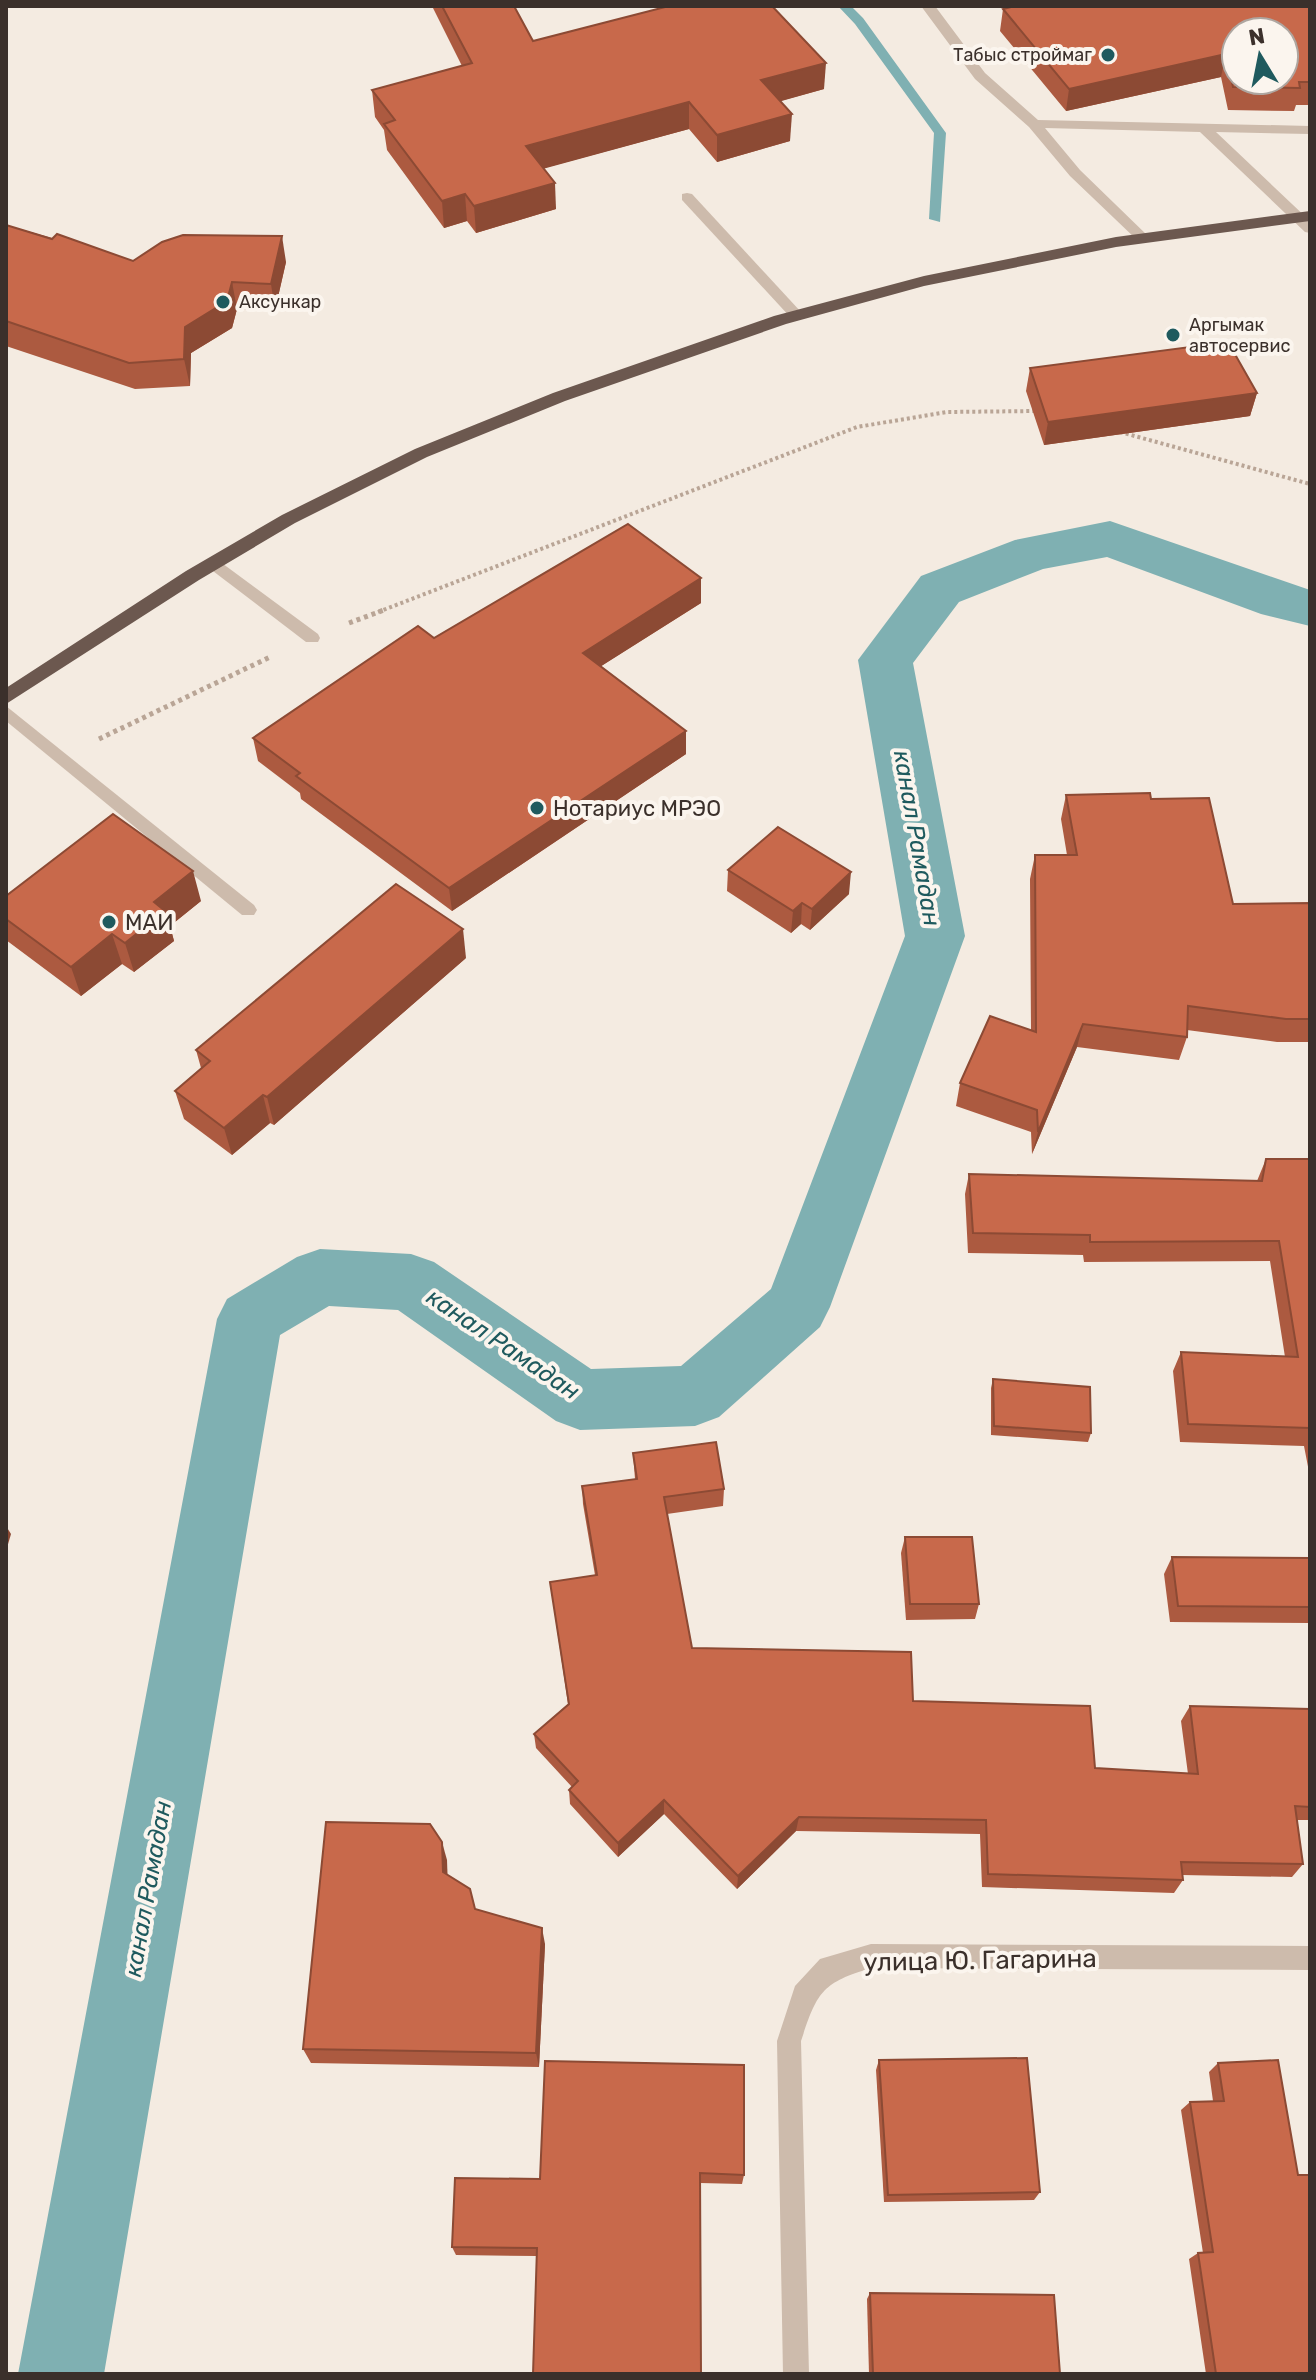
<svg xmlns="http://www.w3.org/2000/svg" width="1316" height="2380" font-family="Rubik,sans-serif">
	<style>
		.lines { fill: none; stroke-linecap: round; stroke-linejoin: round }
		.stream { fill: #7fb0b2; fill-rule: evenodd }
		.canal { fill: #7fb0b2; fill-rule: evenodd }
		.path-far1 { stroke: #b9a596; stroke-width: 4; stroke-dasharray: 3 3; stroke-linecap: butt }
		.path { stroke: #b9a596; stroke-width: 5; stroke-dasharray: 4 4; stroke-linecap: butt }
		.service { fill: #cdbbac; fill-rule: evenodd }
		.minor { fill: #cdbbac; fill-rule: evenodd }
		.trunk { fill: #6c584f; fill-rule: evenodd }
		.wall { fill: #ac5a40 }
		.shaded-wall { fill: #8c4a34 }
		.building { fill: #c8694b; stroke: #8c4a34; stroke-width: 2; fill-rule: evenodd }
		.poi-dot { fill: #1f5a5e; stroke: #fbf5ee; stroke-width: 3 }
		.labels { text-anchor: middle; stroke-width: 8; stroke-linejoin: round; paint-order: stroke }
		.far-poi-label { font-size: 18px; fill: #3b302b; stroke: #fbf5ee; text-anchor: start }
		.poi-label { font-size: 22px; fill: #3b302b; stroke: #fbf5ee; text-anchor: start }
		.water-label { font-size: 24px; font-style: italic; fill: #1f5a5e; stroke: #fbf5ee }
		.near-street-label { font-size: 26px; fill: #3b302b; stroke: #fbf5ee }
	</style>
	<rect width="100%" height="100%" fill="#f4ebe1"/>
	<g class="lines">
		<!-- stream -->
		<path class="stream" d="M838,6H851L863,18L946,133L940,222L929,219L934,133L855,24Z"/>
		<!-- canal -->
		<path class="canal" d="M1110,521L1310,590V626L1261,614L1107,557L1043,569L959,602L913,663L965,936L830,1307L820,1327L719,1417L695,1426L580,1430L556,1421L398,1310L329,1306L280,1335L104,2374H18L217,1319L227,1299L297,1257L320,1249L411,1254L434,1262L591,1369L681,1366L771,1289L905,936L858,660L921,576L1015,540Z"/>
		<!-- path-far1 -->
		<g class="path-far1">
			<path d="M1120,432L1310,484"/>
			<path d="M378,612L857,427L947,412L1037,411"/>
		</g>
		<!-- path -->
		<g class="path">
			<path d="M349,623L384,610"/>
			<path d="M99,739L270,657"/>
		</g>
		<!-- service -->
		<g class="service">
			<path d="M687,193L692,194L801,312V318H791L682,200V194Z"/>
			<path d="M215,558L318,634L320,638L318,642H306L209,568V560Z"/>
			<path d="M6,706L254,905L257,910L254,915H242L6,721Z"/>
		</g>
		<!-- minor -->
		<g class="minor">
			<path d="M921,6H935L985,73L1038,120L1310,126V134L1216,132L1310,221V233L1305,232L1200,132L1045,128L1080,170L1149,237L1147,240H1137L1070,176L1029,127L975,79Z"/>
			<path d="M871,1944L1310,1946V1970L871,1968C821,1983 817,1993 801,2041L809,2374H783L777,2041L795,1986L820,1959Z"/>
		</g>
		<!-- trunk -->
		<path class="trunk" d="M1310,211V221L1116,247L924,286L786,324L565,401L427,457L295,523L199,580L6,704V688L186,571L282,515L415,449L553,393L774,316L924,276L1116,237Z"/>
	</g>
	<!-- wall -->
	<g class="wall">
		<path d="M432,6H514L533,41L824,89L780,101L790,141L717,162L689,129L544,168L556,209L476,233L467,221L444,228L387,150L384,130L375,117L372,90L462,66Z"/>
		<path d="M1310,6V105H1296L1294,111L1228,110L1221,77L1066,111L1000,31L1003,9Z"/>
		<path d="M6,225L133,261L286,262L275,310L237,309L232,328L191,353L190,386L135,389L6,346Z"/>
		<path d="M1030,368L1257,393L1250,416L1044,445L1026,391Z"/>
		<path d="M701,578V603L601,666L686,731V754L452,911L301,799L300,793L258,761L253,738L434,638Z"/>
		<path d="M1066,795L1151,799L1233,904L1310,903V1042H1277L1187,1030V1037L1179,1060L1077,1047L1032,1154L1031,1132L956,1106L960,1083L1031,1030L1030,879L1035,855H1067L1061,819Z"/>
		<path d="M728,870L849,894L810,930L801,924L791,933L727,891Z"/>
		<path d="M6,896L201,901L170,926L174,941L134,972L122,964L81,996L6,940Z"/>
		<path d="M466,958L274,1125L270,1123L232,1155L184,1119L175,1091L201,1068L196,1050Z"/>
		<path d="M1266,1159H1310V1477L1304,1446L1180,1442L1173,1371L1181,1352L1285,1357L1270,1261L1084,1262L1083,1255L968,1253L965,1194L969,1174L1257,1181Z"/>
		<path d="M993,1379L1091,1433L1088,1442L991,1435V1388Z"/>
		<path d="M633,1453L724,1489L723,1506L667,1514L692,1648L913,1701L1095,1768L1188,1774L1181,1721L1190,1706L1310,1709V1820H1297L1303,1864L1292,1877L1182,1875L1183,1880L1174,1893L982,1887L980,1834L796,1831L737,1889L664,1814L618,1857L570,1804L569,1790L572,1787L536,1748L534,1734L568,1704L550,1582L595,1575L583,1504L582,1486L635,1479Z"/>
		<path d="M905,1537L979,1604L975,1619L906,1620L901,1553Z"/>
		<path d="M1172,1557L1310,1558V1623L1170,1622L1164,1574Z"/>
		<path d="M447,1860V1875L475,1909L545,1944L539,2067L311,2063L303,2049Z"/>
		<path d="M879,2060L1040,2192L1034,2200L884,2202L876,2070Z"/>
		<path d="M545,2061L744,2175L742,2184L700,2183L537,2256L456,2255L452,2247L540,2179Z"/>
		<path d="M1218,2063L1310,2374H1206L1189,2259L1198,2253H1203L1181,2110L1190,2102L1213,2101L1209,2072Z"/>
		<path d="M870,2293L1060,2374H869L867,2299Z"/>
	</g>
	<!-- shaded-wall -->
	<g class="shaded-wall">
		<path d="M1226,54L1221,77L1066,111L1069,89Z"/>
		<path d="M826,63L824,89L760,107L761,80Z"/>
		<path d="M689,102V129L528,173L526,146Z"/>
		<path d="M792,114L790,141L717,162V135Z"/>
		<path d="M555,183L556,209L476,233L474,206Z"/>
		<path d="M465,194L467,221L444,228L442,201Z"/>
		<path d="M282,236L286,262L275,310L271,284Z"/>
		<path d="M232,282L237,309L232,328L191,353L190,386L184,359L185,327Z"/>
		<path d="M1257,393L1250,416L1044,445L1048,422Z"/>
		<path d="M701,578V603L584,677L583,653Z"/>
		<path d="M686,731V754L452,911L449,888Z"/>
		<path d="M193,871L201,901L170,926L174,941L134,972L125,943L154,902Z"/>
		<path d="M851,872L849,894L810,930L812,909Z"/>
		<path d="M802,903L801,924L791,933L793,911Z"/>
		<path d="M463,929L466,958L274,1125L267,1097Z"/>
		<path d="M112,934L122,964L81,996L71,967Z"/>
		<path d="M1083,1024L1077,1047L1032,1154L1038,1132Z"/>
		<path d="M263,1095L270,1123L232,1155L224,1128Z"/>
		<path d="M6,1526L11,1534L6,1551Z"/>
		<path d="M664,1800V1814L618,1857V1843Z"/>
		<path d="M799,1817L796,1831L737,1889L738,1876Z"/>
		<path d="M442,1842L447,1860L448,1889L443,1872Z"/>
		<path d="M542,1928L545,1944L539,2067L536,2053Z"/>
	</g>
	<!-- building -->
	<g class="building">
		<path d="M442,6H514L533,41L669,6H772L826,63L761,80L792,114L717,135L689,102L526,146L555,183L474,206L465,194L442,201L384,124L395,120L372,90L472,63Z"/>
		<path d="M1015,6H1310V82H1299L1300,88L1233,87L1226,54L1069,89L1003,9ZM1236,32H1284V80H1236Z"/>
		<path d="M6,225L52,239L57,234L133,261L162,242L183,235L282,236L271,284L232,282L227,301L185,327L184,359L129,363L6,321Z"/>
		<path d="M1228,342L1257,393L1048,422L1030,368Z"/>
		<path d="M628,524L701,578L583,653L686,731L449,888L296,776L300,773L253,738L418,626L434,638Z"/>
		<path d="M1150,793L1151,799L1209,798L1233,904L1310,903V1019H1286L1188,1006L1187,1037L1083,1024L1038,1132L1037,1110L960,1083L990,1016L1036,1032L1035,855H1077L1066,795Z"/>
		<path d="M113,814L193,871L154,902L165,911L125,943L112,934L71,967L6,919V896Z"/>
		<path d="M778,827L851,872L812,909L802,903L793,911L728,870Z"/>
		<path d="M396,884L463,929L267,1097L263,1095L224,1128L175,1091L210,1061L196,1050Z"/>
		<path d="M1266,1159H1310V1428L1188,1424L1181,1352L1298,1357L1279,1241L1090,1242V1235L973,1233L969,1174L1262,1181Z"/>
		<path d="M993,1379L1090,1387L1091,1433L994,1426Z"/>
		<path d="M716,1442L724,1489L664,1497L692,1648L911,1652L913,1701L1090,1706L1095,1768L1198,1774L1190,1706L1310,1709V1807L1295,1806L1303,1864L1181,1862L1183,1880L988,1874L986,1820L799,1817L738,1876L664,1800L618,1843L569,1790L578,1781L534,1734L569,1704L550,1582L597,1575L582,1486L637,1479L633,1453Z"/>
		<path d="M905,1537H972L979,1604H910Z"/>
		<path d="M1172,1557L1310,1558V1607L1178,1606Z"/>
		<path d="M326,1822L430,1824L442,1842L443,1872L470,1889L475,1909L542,1928L536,2053L303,2049Z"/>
		<path d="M1027,2058L1040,2192L888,2195L879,2060Z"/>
		<path d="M1278,2060L1298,2175H1310V2374H1216L1198,2253L1213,2252L1190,2102L1224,2101L1218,2063Z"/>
		<path d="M545,2061L744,2065V2175L700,2173L701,2374H533L537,2248L452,2247L455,2178L540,2179Z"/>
		<path d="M870,2293L1054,2295L1060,2374H873Z"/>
	</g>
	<!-- markers -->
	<g class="poi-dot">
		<circle cx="1108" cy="55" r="8"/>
		<circle cx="223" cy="302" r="8"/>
		<circle cx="1173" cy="335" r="8"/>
		<circle cx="537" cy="808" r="8"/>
		<circle cx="109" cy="922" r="8"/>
	</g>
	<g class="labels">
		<!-- far-poi labels -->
		<g class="far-poi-label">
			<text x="1092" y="61" text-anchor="end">Табыс строймаг</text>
			<text x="239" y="308">Аксункар</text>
			<text x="1189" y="331">Аргымак<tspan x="1189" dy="21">автосервис</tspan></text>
		</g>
		<!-- poi labels -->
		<g class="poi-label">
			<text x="553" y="816">Нотариус МРЭО</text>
			<text x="125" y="930">МАИ</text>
		</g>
		<!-- water labels -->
		<g class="water-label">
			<text transform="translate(917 838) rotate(80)" y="8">канал Рамадан</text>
			<text transform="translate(503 1344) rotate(34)" y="8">канал Рамадан</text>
			<text transform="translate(148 1889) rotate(-80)" y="8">канал Рамадан</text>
		</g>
		<!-- near-street labels -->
		<g class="near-street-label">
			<text transform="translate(980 1960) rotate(-1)" y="9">улица Ю. Гагарина</text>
		</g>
	</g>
	<!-- border -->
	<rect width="1316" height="2380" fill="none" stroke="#3b302b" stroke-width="16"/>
	<!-- north arrow -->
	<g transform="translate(1260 56) rotate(350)"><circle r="38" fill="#fbf5ee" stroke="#aea6a0" stroke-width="2"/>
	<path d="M0-6L14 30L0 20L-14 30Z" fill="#1f5a5e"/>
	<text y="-12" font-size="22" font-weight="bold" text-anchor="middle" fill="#3b302b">N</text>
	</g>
</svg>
